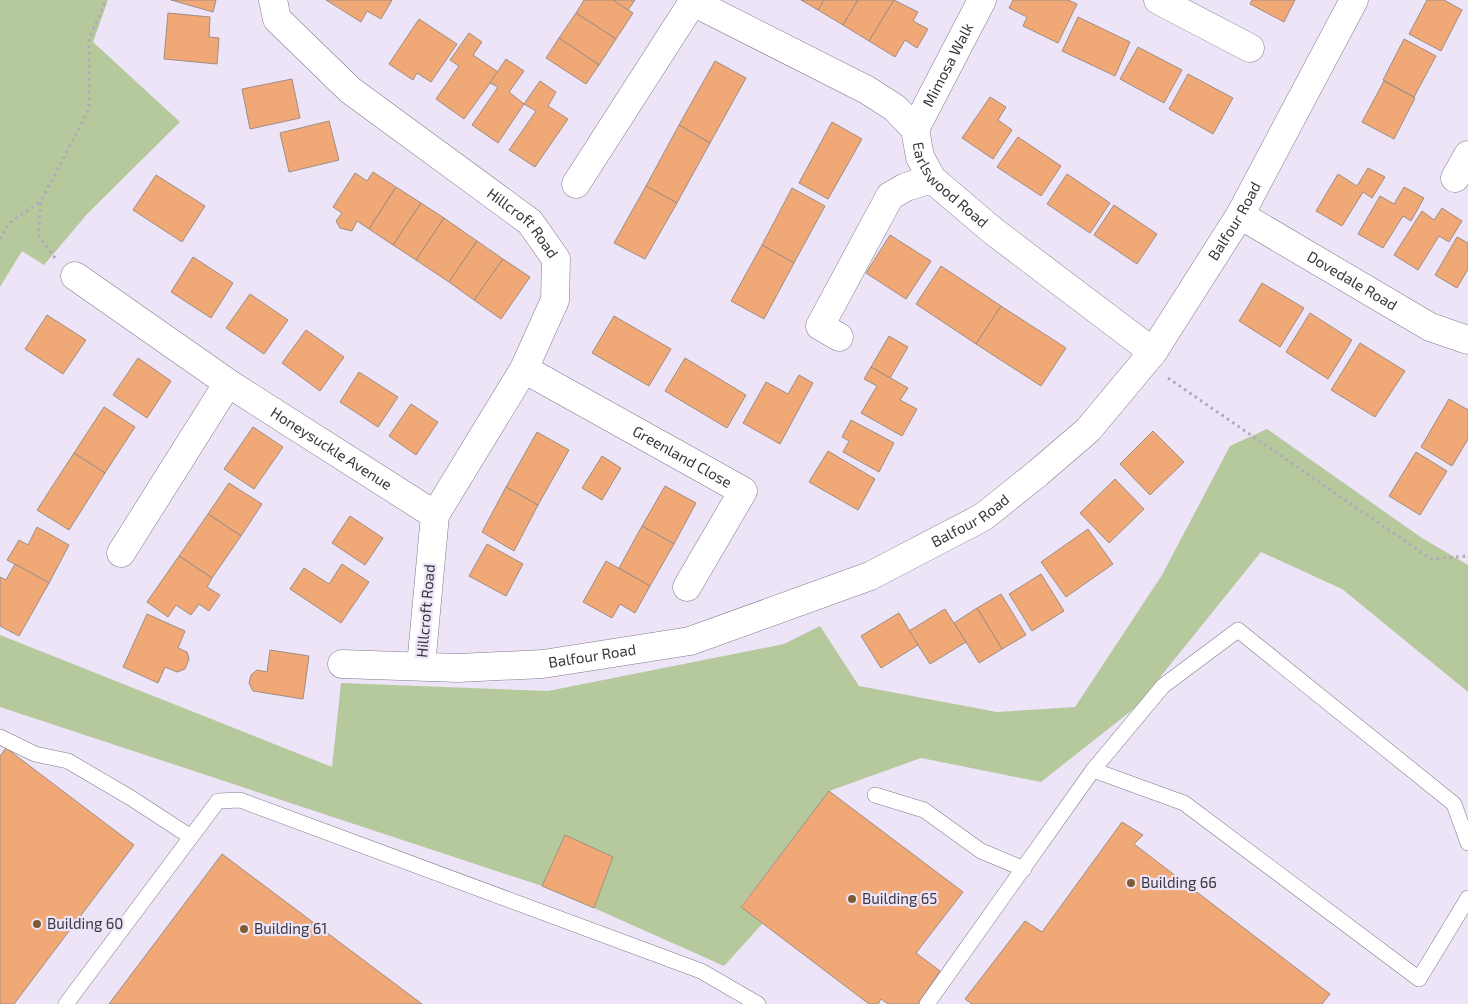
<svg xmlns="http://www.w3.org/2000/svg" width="1468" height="1004" font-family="'Exo 2',sans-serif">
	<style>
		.green { fill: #b6c99c }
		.building { fill: #f0a876; stroke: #9f8d81 }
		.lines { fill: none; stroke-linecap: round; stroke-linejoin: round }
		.service-casing { stroke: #81798b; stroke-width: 16 }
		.minor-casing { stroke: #81798b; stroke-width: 29 }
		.path { stroke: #b1a9b9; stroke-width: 3; stroke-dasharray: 2.5 4; stroke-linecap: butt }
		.service { stroke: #fff; stroke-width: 15 }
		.minor { stroke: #fff; stroke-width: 28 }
		.poi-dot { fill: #7c5d32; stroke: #ede4f8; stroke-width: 2 }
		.labels { text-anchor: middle; stroke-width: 4.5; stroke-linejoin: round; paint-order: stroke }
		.street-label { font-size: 15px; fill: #3a363e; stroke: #ede4f8 }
		.poi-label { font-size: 15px; fill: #3a363e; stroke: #ede4f8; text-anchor: start }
	</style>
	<rect width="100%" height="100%" fill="#ede4f8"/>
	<!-- green -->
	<g class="green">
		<path d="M0,0H108L93,42L180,122L88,213L44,265L22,251L0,287Z"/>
		<path d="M1267,429L1422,538L1468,565V692L1342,589L1261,552L1136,707L1041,782L921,758L829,791L741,906L763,923L724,966L594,908L613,858L565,835L542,886L0,707V635L332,767L341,683L548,691L784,644L820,626L859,686L997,712L1075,707L1162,575L1230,446Z"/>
	</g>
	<!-- building -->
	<g class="building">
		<path d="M171,0H216L213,12Z"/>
		<path d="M326,0H392L381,19L367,11L361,22Z"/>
		<path d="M584,0H613L633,13L616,39L576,13Z"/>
		<path d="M613,0H635L628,10Z"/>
		<path d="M801,0H824L818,10Z"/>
		<path d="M824,0H858L843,25L818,10Z"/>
		<path d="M858,0H894L869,41L843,25Z"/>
		<path d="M894,0L918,12L913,21L928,29L917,48L905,40L895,57L869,41Z"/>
		<path d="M1013,0H1068L1077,4L1058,43L1023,26L1027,17L1009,8Z"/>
		<path d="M1252,0H1295L1284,22L1250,4Z"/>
		<path d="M1427,0H1444L1462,10L1441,51L1409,34Z"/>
		<path d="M168,13L210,17L209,37L219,38L217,64L164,59Z"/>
		<path d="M576,13L616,39L599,65L559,38Z"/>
		<path d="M1078,17L1130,42L1115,76L1062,51Z"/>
		<path d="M419,19L457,44L431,82L417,73L413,80L389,64Z"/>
		<path d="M469,33L482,42L473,55L498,72L464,119L436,99L459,66L450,60Z"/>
		<path d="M559,38L599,65L586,84L546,58Z"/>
		<path d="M1404,39L1436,56L1414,97L1383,80Z"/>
		<path d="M1138,47L1182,70L1164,103L1120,79Z"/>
		<path d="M506,59L524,71L509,92L524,104L498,143L472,125L498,87L490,83Z"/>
		<path d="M715,61L746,78L710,143L679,125Z"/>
		<path d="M1188,74L1233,98L1213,134L1169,109Z"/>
		<path d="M292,79L300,118L250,129L242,89Z"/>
		<path d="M540,81L556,92L548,106L568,119L535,167L509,150L536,111L524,104Z"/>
		<path d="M1384,81L1415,98L1394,139L1362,122Z"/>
		<path d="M990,97L1006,107L998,120L1012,130L993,159L962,138Z"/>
		<path d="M329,121L339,160L289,172L280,133Z"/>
		<path d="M832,122L862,139L828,199L799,183Z"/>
		<path d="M679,125L710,143L677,203L646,186Z"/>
		<path d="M1018,137L1061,166L1041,196L997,167Z"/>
		<path d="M1368,168L1385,177L1372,198L1363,192L1342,226L1316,211L1338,174L1357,186Z"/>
		<path d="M373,172L396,187L369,229L357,221L352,231L340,228L336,221L342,213L333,207L355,173L367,181Z"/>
		<path d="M1067,174L1110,203L1090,233L1047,204Z"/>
		<path d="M156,175L205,206L182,242L133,210Z"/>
		<path d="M646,186L677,203L645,259L614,243Z"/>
		<path d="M396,187L421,203L393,245L369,229Z"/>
		<path d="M1404,187L1424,198L1411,221L1403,216L1383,248L1358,234L1380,196L1394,204Z"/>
		<path d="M792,188L825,206L794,263L762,245Z"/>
		<path d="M421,203L444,218L416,260L393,245Z"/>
		<path d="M1114,205L1157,234L1137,264L1094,235Z"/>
		<path d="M1442,208L1462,221L1449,242L1439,236L1418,270L1394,255L1422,211L1434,220Z"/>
		<path d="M444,218L477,241L449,282L416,260Z"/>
		<path d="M890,235L931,261L906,299L866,273Z"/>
		<path d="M1457,237L1468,243V269L1457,288L1435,275Z"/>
		<path d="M477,241L503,259L474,300L449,282Z"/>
		<path d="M762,245L794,263L764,319L731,301Z"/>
		<path d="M193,257L233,283L211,318L171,292Z"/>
		<path d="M503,259L530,277L501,319L474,300Z"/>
		<path d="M941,266L1001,306L976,344L916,304Z"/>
		<path d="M1262,283L1304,308L1280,347L1239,321Z"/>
		<path d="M250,294L288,320L264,354L226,328Z"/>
		<path d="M1001,306L1066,348L1041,386L976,344Z"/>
		<path d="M1310,313L1352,340L1328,379L1286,352Z"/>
		<path d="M47,315L86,340L63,374L25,349Z"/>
		<path d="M614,316L671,349L649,386L592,353Z"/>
		<path d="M306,330L344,357L320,391L282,363Z"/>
		<path d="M889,336L908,347L890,378L871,367Z"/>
		<path d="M1360,343L1405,371L1375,417L1331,390Z"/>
		<path d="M138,358L171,381L147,418L113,395Z"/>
		<path d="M685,358L746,395L727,428L665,391Z"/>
		<path d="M871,367L908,388L900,400L917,409L902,436L861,413L877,386L864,379Z"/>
		<path d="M359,372L398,397L378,427L340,402Z"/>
		<path d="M799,375L813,383L780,444L743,423L766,382L788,394Z"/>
		<path d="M1449,399L1468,410V439L1452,466L1421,447Z"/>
		<path d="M411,404L438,422L416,455L389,436Z"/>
		<path d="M104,407L135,427L105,473L74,453Z"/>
		<path d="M851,420L894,443L879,472L843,452L849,441L842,437Z"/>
		<path d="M253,427L283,447L254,489L224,469Z"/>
		<path d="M1153,431L1184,462L1150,495L1120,464Z"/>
		<path d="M537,432L569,450L538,505L506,487Z"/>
		<path d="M828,451L875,479L858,510L809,482Z"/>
		<path d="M1416,452L1447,471L1420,515L1389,496Z"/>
		<path d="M74,453L105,473L69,530L37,510Z"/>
		<path d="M602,456L621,468L602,500L582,488Z"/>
		<path d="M1115,479L1144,509L1109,543L1080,513Z"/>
		<path d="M229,483L262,504L241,536L208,514Z"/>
		<path d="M665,486L696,503L674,544L642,526Z"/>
		<path d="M506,487L538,505L514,551L482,532Z"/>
		<path d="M208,514L241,536L212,578L179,556Z"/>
		<path d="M350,516L383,538L365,565L332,543Z"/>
		<path d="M642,526L674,544L650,586L619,568Z"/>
		<path d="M37,527L69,545L49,583L7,560L19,540L28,545Z"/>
		<path d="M1088,529L1113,564L1066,597L1041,562Z"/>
		<path d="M487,544L523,564L506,596L469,576Z"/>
		<path d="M179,556L212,578L207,587L220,595L209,611L199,604L191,615L176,605L168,617L147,602Z"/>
		<path d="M606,561L650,586L635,613L620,604L612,618L583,602Z"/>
		<path d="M15,564L49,583L19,636L0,626V577L6,580Z"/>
		<path d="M342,564L369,582L341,623L290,589L304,568L329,584Z"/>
		<path d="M1041,574L1064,611L1032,631L1009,594Z"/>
		<path d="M1001,594L1026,635L1002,649L977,608Z"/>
		<path d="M977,608L1002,649L979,663L954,623Z"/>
		<path d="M945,609L966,642L930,664L909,631Z"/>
		<path d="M899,613L918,645L881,668L861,636Z"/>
		<path d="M147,614L185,631L178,648L187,652L189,659L185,669L177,672L165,667L158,683L123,667Z"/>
		<path d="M270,650L309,656L303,699L253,691L249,683L251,675L257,670L267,672Z"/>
		<path d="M6,748L134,845L14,1004H0V756Z"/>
		<path d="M829,791L963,892L916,953L940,971L918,1004H888L881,999L878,1004H869L741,907Z"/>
		<path d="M1122,822L1143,835L1134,844L1330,994L1322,1004H972L965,999L1025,921L1042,932Z"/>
		<path d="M565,835L613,857L594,908L542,886Z"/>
		<path d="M222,854L422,1004H109Z"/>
	</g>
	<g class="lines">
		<defs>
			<g id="service">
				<path d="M0,737L35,754L68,761L131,798L191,837"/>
				<path d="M1093,770L1184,803L1419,979L1468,898"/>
				<path d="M875,795L924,810L981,851L1024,869"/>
				<path d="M66,1004L218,801L240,800L701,971L758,1004"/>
				<path d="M927,1004L1093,770L1163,686L1238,630L1454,804L1468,843"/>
			</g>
			<g id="minor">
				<path id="s1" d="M273,0L277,19L350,90L530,222L556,259L555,300L524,369L435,515L421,666"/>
				<path d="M1158,0L1250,48"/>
				<path id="s2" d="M693,2L867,90L895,108L915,129L920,157L932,179L993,231L1153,352"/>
				<path id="s3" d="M915,129L982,0"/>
				<path d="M1455,178L1468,155"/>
				<path d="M576,184L694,0"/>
				<path id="s4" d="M1240,215L1430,327L1468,340"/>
				<path id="s5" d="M75,276L228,383L435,515"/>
				<path d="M839,337L820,326L890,196L906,187L932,179"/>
				<path id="s6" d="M524,369L743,491L687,587"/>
				<path d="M121,553L228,383"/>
				<path id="s7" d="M342,664L458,668L543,664L690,641L870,576L983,517L1038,473L1088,430L1153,352L1240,215L1354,0"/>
			</g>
		</defs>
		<!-- service casing -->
		<use href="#service" class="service-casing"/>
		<!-- minor casing -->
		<use href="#minor" class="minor-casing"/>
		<!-- path -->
		<g class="path">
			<path d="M0,239L9,223L40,202"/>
			<path d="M55,258L38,235L41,201L89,109V39L106,0"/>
			<path d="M1168,378L1431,559L1468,556"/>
		</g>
		<!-- service -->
		<use href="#service" class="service"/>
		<!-- minor -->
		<use href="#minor" class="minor"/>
	</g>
	<!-- markers -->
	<g class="poi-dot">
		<circle cx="1131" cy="883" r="5"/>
		<circle cx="852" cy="899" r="5"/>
		<circle cx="37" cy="924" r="5"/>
		<circle cx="244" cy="929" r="5"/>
	</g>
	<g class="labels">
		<!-- street labels -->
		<g class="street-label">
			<text dy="5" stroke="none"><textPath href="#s3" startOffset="72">Mimosa Walk</textPath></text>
			<text dy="5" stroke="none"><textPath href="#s2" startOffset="326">Earlswood Road</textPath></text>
			<text dy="5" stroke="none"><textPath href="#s7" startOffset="1061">Balfour Road</textPath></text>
			<text dy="5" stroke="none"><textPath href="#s1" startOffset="340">Hillcroft Road</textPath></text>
			<text dy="5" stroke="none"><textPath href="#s4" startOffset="130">Dovedale Road</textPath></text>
			<text dy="5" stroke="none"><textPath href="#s5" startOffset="309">Honeysuckle Avenue</textPath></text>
			<text dy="5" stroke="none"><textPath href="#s6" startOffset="181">Greenland Close</textPath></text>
			<text dy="5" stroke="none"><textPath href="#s7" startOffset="656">Balfour Road</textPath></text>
			<text transform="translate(426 611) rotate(-85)" y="5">Hillcroft Road</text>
			<text dy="5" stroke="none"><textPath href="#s7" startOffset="251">Balfour Road</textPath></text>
		</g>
		<!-- poi labels -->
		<g class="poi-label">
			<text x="1141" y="888">Building 66</text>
			<text x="862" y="904">Building 65</text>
			<text x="47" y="929">Building 60</text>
			<text x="254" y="934">Building 61</text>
		</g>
	</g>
</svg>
